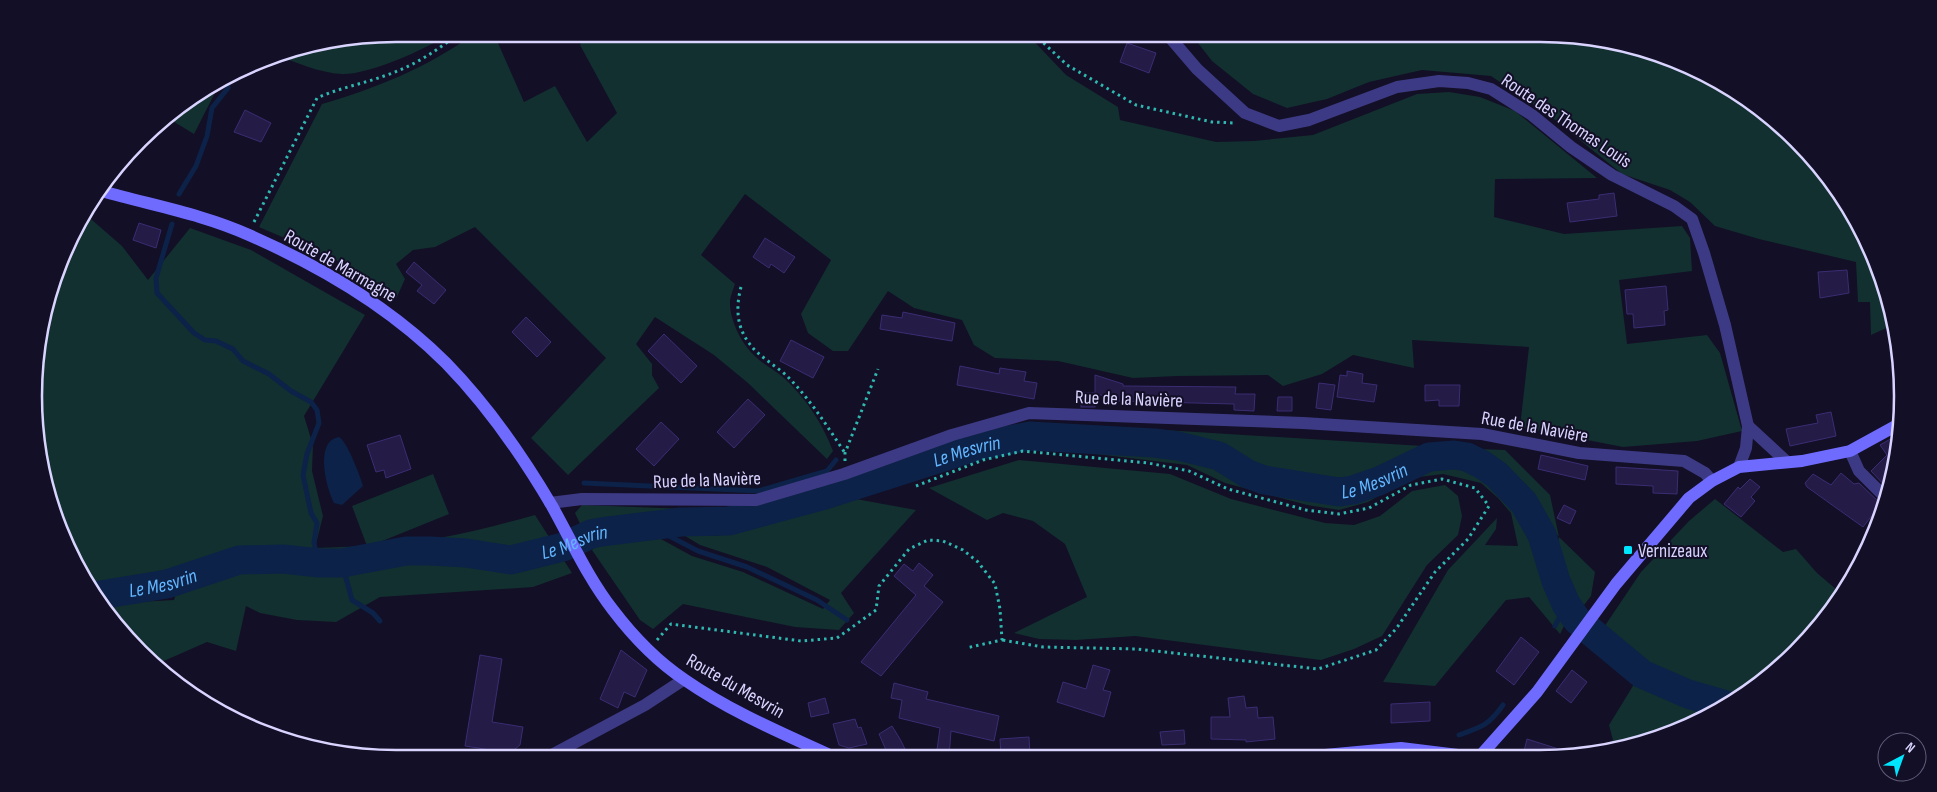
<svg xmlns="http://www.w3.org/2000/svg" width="1937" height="792" font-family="'Sofia Sans Condensed',sans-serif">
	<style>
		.green { fill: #12302f }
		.water { fill: #0c2248 }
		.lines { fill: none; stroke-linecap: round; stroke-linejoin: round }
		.stream { stroke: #0c2248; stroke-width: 5 }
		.river { stroke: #0c2248; stroke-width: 29 }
		.building { fill: #241b47; stroke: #3b2d73 }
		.path { stroke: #2fb8b0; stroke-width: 3; stroke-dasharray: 2.5 4; stroke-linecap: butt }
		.street { stroke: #3d3a85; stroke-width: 12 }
		.secondary { stroke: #6f6bff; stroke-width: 12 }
		.poi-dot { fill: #00e5ff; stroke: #130f26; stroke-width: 2 }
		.labels { text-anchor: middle; stroke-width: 4; stroke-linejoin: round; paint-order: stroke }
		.street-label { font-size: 19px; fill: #d9d4ff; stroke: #130f26 }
		.poi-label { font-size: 19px; fill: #d9d4ff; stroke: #130f26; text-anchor: start }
		.water-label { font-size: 20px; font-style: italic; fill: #62b6ff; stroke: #130f26 }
		.rim { fill: none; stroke: #d9d4ff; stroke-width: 2.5 }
	</style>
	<rect width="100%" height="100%" fill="#130f26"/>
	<!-- green -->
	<g class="green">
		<path d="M396,34H449C426,49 369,75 342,74C319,73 296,62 275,55Z"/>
		<path d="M474,34H494L524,102L555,86L587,142L617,113L580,45L584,36L582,34H1027L1066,75L1118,107L1120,120L1216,142L1254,141L1313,135L1417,94L1449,92L1480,97L1515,111L1597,178L1495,179L1494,217L1564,234L1682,226L1690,238L1692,271L1619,280L1627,344L1707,335L1720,353L1742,431L1697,441L1623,447L1520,427L1529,347L1412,340L1414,368L1353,355L1322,374L1283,386L1268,375L1177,376L1133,378L1058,361L995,358L974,345L962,320L914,308L888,291L848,351H833L808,333L801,314L831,260L745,194L701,255L735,284C733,290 730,297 730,303C730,321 742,345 756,357C764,365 775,370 784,378C805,397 823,424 833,451L827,459L748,383L714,355L655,317L636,344L652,364V375L659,388L568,475L531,438L606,358L475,227L435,247L413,250L396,264L405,279L396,299L338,261L259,227L322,104C377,88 428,67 474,34Z"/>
		<path d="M1191,34H1541L1657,53L1722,82L1780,123L1828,175L1866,236L1891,302L1895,324L1871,335L1870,302H1858L1856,262L1759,239L1715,226L1690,202L1670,190L1622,174L1549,115L1491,76L1422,70L1369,82L1327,99L1287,108L1253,94L1212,61Z"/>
		<path d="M222,79L194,134L166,117L215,82Z"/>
		<path d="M84,213L122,246L148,280L190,228L251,250L365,315L304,416L313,445L312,471L323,516L315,548L367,546L352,506L433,474L449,514L370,546C427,544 480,530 535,515L572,573L533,587L380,597L336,622L297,620L260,613L246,606L236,651L207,642L157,664L102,604L174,600L185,565L139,576L87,583L61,535L41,467L37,348L53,279Z"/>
		<path d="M1148,429L1423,446L1411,456L1368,476L1340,485L1288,479L1257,472L1210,448L1138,436Z"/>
		<path d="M1046,443L1147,449L1214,461L1238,477L1260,484L1325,495L1349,494L1385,483L1419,467L1468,464L1487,475L1520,511L1535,539L1544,573L1567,620L1560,634L1529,597L1506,600L1435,686L1383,682L1448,570L1497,518L1496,529L1485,545L1518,546L1511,513L1498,498L1481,483L1443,474L1411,478L1368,502L1339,510L1307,505L1225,483L1187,465L1038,447Z"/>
		<path d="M1478,449L1505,450L1550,495L1559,537L1595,572L1591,596L1581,609L1555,556L1559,537L1512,477Z"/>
		<path d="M1019,460L1170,474L1231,499L1325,523L1354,525L1380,516L1412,491L1445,485L1458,496L1462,516L1458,535L1427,565L1382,636L1354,649L1321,660L1135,636L1076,640L1039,639L1014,633L1087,597L1065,544L1033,521L1003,513L987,520L929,488Z"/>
		<path d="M856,499L916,510L841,593L854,613L839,630L795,627L683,604L653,629L640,620L592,550L600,538L650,533L692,556L743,572L823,609L830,600L767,567L700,545L672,528C687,531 706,537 722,535C768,529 810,503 856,499Z"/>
		<path d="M1715,499L1783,552L1796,549L1817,573L1843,595L1780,669L1701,721L1591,754L1613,740L1609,725L1636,681L1590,648L1641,572L1689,521Z"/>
		<path d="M582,505L741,511L595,524L582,528L575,513Z"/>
	</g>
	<!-- water -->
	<path class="water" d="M339,437C347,441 360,476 363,486L342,505L334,503C326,488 314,441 339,437Z"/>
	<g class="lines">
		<!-- stream -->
		<g class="stream">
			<path d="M179,194L196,166L207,136L212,108L228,88L227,77"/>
			<path d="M172,224L156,278L157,293L194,333L205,340L216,341L233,349L243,361L269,374L291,391L311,402L317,410L319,423L307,454L303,475L311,513L317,523L314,543L319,563"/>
			<path d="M584,483L758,491L827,471L836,460"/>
			<path d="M650,526L698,551L747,567L817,600L847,620"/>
			<path d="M342,563L352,600L373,613L380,621"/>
			<path d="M1555,626L1566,604"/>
			<path d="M1459,735C1482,727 1489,725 1503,705"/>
		</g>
		<!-- river -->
		<path class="river" id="s1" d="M94,596L167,584L239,560L283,559L319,563H342L406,551H430L466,553L511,560L563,547L591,534L601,532L681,522L729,521L825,495L978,446L1030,436L1154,443L1178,446L1219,456L1248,474L1264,480L1339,492L1353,490L1379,481L1429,457L1454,455L1467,457L1483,465L1497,475L1524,503L1542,535L1556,581L1566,604L1577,620L1642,674L1688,694L1726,705"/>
	</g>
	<!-- building -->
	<g class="building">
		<path d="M1127,43L1156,53L1149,73L1120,62Z"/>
		<path d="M245,110L271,123L261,142L234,132Z"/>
		<path d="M1614,193L1617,216L1570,222L1567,203L1599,199V195Z"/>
		<path d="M139,223L161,230L156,248L133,240Z"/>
		<path d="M765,238L795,257L784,273L771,264L769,268L753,257Z"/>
		<path d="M414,262L446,290L434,304L417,291L422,285L406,272Z"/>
		<path d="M1847,270L1849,293L1820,298L1818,272Z"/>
		<path d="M1666,286L1668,310L1664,311L1665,325L1634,328L1633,314H1627L1625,290Z"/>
		<path d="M903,312L955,323L952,341L880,329L882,315L902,318Z"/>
		<path d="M526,317L551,342L537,357L512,332Z"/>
		<path d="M664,334L697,366L681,383L648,351Z"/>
		<path d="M791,340L824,357L813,378L780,361Z"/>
		<path d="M960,366L999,374L1000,368L1026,372L1024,381L1037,383L1034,399L957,385Z"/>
		<path d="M1347,371L1363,374L1362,383L1377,385L1374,402L1337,397L1340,375L1347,376Z"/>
		<path d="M1095,375L1123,384V386L1236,387L1235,394H1255L1254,411L1234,410V404L1118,401L1095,393Z"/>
		<path d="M1319,383L1335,385L1331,410L1316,408Z"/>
		<path d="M1425,385H1460L1459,406H1439V400L1425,401Z"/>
		<rect x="1081" y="393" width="14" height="14"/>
		<path d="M1278,397H1292V411H1277Z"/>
		<path d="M748,399L765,415L734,448L717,432Z"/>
		<path d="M1831,412L1836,436L1790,446L1786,429L1818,423L1816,415Z"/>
		<path d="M661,422L679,439L654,466L636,449Z"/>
		<path d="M1901,433L1900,443L1889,490L1871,471L1887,455L1880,445Z"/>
		<path d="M400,435L411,469L386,478L384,470L376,472L367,445Z"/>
		<path d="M1541,455L1588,466L1585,480L1538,469Z"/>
		<path d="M1616,467L1678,471L1677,494L1653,493V486L1616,484Z"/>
		<path d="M1841,473L1854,484L1859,483L1881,504L1863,527L1807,487L1805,483L1813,474L1831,485Z"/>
		<path d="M1750,479L1760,487L1751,497L1755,501L1741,517L1724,504L1738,487L1740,489Z"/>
		<path d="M1564,505L1576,511L1570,524L1557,518Z"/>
		<path d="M919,563L933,575L924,586L943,602L881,676L861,662L916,595L894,576L904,564L913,571Z"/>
		<path d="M1521,637L1539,652L1514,685L1496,671Z"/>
		<path d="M621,650L647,670L635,697L624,692L618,708L600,699Z"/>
		<path d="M480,655L502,659L492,722L523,727L520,745L510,753L465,746Z"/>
		<path d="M1093,665L1110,670L1103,690L1111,692L1104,717L1057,702L1063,682L1086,689Z"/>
		<path d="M1572,670L1587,682L1571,703L1556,691Z"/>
		<path d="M894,683L928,692L926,699L999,716L994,741L951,731L949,757H936L940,728L899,718L902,700L891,698Z"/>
		<path d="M1244,696L1246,708L1257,707L1258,718L1273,717L1275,739L1246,742V740L1211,739V717H1230L1228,698Z"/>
		<path d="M825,698L829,713L811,717L808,703Z"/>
		<path d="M1430,702V721L1391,723V704Z"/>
		<path d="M855,719L858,728L861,727L867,744L849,748L839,745L833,724Z"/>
		<path d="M892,726L900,739L909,757H889L879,734Z"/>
		<path d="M1184,730L1185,744L1162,745L1160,732Z"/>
		<path d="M1029,737L1030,757H1001L1000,739Z"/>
		<path d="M1527,739L1568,752V755H1523Z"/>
	</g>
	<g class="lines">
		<!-- path -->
		<g class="path">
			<path d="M1034,34L1067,65L1136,105L1212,122L1235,123"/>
			<path d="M254,222L317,98C339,88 362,84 384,76C412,67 435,52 458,34"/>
			<path d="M741,287C736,306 736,326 749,343C758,356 775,365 787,376C810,399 827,426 845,453"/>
			<path d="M845,461V453L878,369"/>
			<path d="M916,486L983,460L1023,451L1148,463L1189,471L1228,489L1306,510L1339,514L1369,508L1411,485L1442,479L1475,488L1489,506L1468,539L1435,572L1396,629L1376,650L1318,669L1137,649L1043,647L1002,640"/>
			<path d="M657,640L671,624L801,641L837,638L876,610L879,586L909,549L928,540L943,541L963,550L978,562L995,584L1000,609L1002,640L966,648"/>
		</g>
		<!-- street -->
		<g class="street">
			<path d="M1167,34L1197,69L1245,113L1279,126L1309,120L1397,87L1439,81L1468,83L1491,89L1532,115L1571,147L1612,175L1674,206L1692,219L1704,253L1725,325L1748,426L1746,448L1739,467"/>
			<path d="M1748,426L1787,462"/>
			<path d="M1850,451L1859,471L1887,499"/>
			<path d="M550,503L582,499L756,500L844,474L952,435L1029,413L1303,423L1482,434L1579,453L1684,461L1705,473L1712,481"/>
			<path d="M546,758L645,705L683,680"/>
		</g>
		<!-- secondary -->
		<g class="secondary">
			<path d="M102,191C150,205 203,214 249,235C320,266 391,308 446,363C487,405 522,455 552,506C571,540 588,578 613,610C632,635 658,662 685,680C731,712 784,734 834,757"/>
			<path d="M1481,755L1537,692L1616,584L1689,498L1712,481L1739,467L1802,461L1850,451L1901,423"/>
			<path d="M1314,756L1401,748L1458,755"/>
		</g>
	</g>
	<!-- markers -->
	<rect class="poi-dot" x="1623" y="545" width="10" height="10" rx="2.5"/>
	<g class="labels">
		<!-- street labels -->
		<g class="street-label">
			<text transform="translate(1567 120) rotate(34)" y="7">Route des Thomas Louis</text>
			<text transform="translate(341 265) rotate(30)" y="7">Route de Marmagne</text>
			<text transform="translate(1129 398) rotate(2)" y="7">Rue de la Navière</text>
			<text transform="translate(1535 426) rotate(10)" y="7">Rue de la Navière</text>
			<text transform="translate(707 479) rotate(-2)" y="7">Rue de la Navière</text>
			<text transform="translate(736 685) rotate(30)" y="7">Route du Mesvrin</text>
		</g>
		<!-- poi labels -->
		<g class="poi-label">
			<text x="1638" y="557">Vernizeaux</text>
		</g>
		<!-- water labels -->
		<g class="water-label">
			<text dy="7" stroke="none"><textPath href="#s1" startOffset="895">Le Mesvrin</textPath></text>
			<text dy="7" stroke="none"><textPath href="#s1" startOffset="1315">Le Mesvrin</textPath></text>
			<text dy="7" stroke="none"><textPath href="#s1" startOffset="490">Le Mesvrin</textPath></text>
			<text dy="7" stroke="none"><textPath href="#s1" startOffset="70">Le Mesvrin</textPath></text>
		</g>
	</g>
	<!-- crop -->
	<path d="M0 0H1937V792H0ZM396 42H1540A354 354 0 0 1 1894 396V396A354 354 0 0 1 1540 750H396A354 354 0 0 1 42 396V396A354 354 0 0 1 396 42Z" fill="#130f26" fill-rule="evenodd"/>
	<path class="rim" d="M396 42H1540A354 354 0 0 1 1894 396V396A354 354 0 0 1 1540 750H396A354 354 0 0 1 42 396V396A354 354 0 0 1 396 42Z"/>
	<!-- north arrow -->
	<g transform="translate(1902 757) rotate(41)"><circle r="24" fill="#130f26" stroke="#625e7d"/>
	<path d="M0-4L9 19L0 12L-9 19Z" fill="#00e5ff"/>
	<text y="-8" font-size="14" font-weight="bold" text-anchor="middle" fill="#d9d4ff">N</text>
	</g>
</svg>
